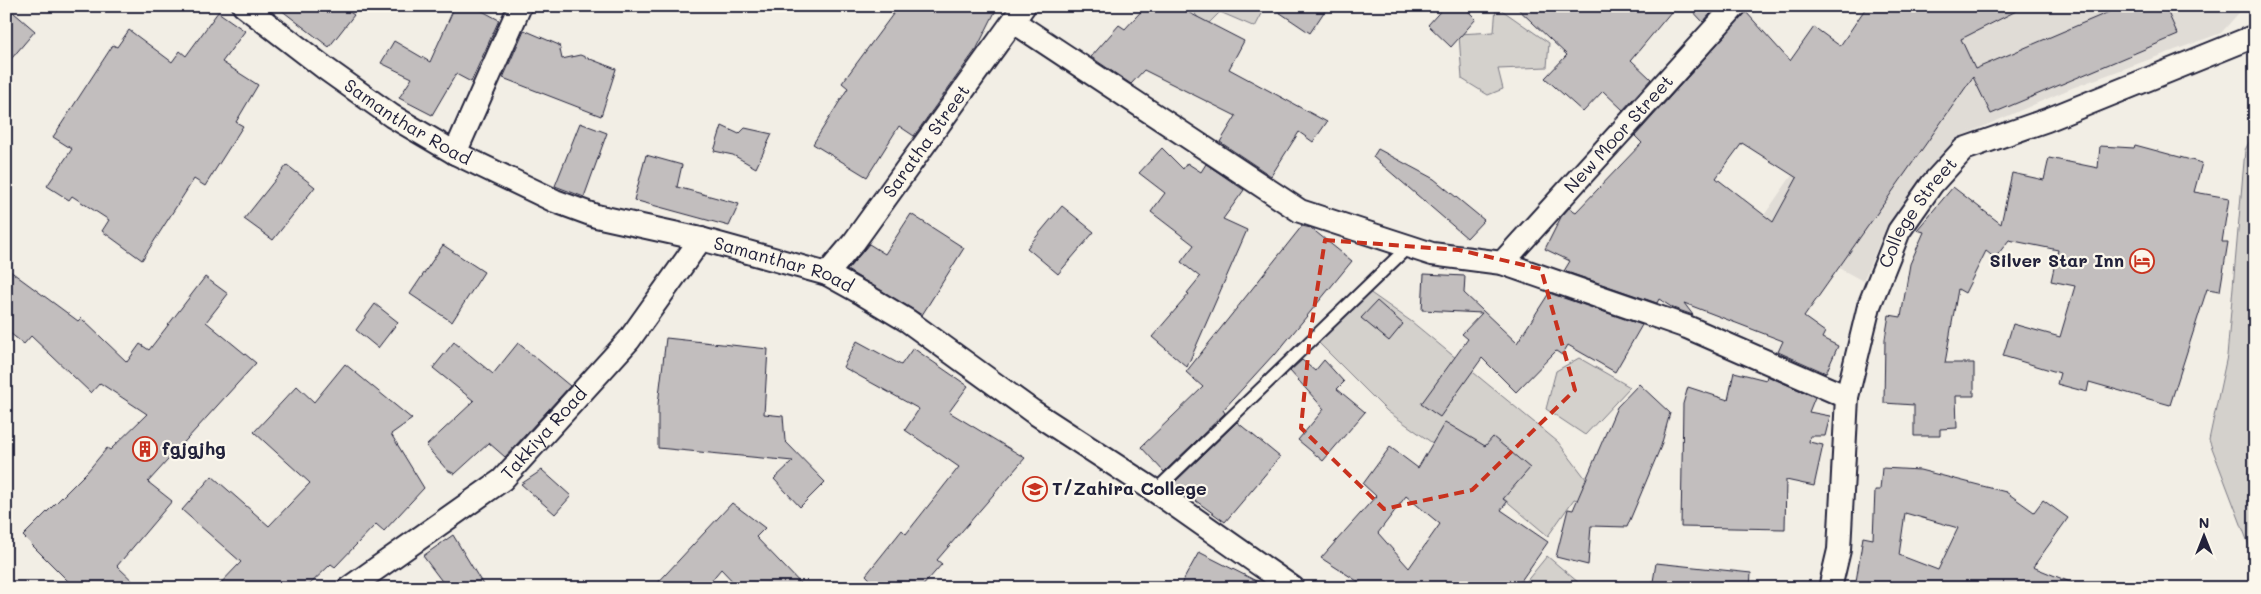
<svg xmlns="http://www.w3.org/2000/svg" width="2261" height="594" font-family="Mali,sans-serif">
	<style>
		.built { fill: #e0dcd6 }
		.green { fill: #d4d1cc; stroke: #7b7a84 }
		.building { fill: #c2bebe; stroke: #22223b; fill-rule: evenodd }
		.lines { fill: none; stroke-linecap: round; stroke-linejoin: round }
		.service-casing { stroke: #22223b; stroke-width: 15 }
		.minor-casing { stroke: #22223b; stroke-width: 26 }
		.service { stroke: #fbf7ec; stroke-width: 11 }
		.minor { stroke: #fbf7ec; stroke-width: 22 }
		.marked { fill: none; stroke: #c8321e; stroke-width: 4; stroke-dasharray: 10 6; stroke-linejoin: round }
		.labels { text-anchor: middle; stroke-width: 4.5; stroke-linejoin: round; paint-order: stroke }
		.street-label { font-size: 18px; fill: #22223b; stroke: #fbf7ec }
		.poi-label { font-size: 18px; font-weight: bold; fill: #22223b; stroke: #fbf7ec; text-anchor: start }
	</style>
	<rect width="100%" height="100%" fill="#f2eee5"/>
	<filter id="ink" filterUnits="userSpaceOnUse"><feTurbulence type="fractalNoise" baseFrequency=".02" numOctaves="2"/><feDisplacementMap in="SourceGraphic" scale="10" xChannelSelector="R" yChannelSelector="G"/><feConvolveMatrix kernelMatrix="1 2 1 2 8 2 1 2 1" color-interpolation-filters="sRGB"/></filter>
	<g filter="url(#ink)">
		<!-- built -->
		<path class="built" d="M1861,6H2245L2221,33L2072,88L1959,137L1886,228L1863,281L1758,224L1886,40Z"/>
		<!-- green -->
		<g class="green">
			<path d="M1200,6H1266L1255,27L1220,12L1206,26L1195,14Z"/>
			<path d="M1496,6L1549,43L1547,67L1498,69L1503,89L1488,95L1462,79L1459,34L1494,32Z"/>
			<path d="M2255,131V561L2209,440L2227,356L2245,150Z"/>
			<path d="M1365,289L1412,322L1558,442L1608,508L1574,499L1548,536L1465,466L1387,411L1314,338Z"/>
			<path d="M1579,358L1630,387L1585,435L1546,409L1556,371Z"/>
			<path d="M1547,556L1585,588H1521Z"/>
		</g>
		<!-- building -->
		<g class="building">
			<path d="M6,6L35,31L6,65Z"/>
			<path d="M276,6H341L354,15L329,47Z"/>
			<path d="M455,6H473L499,20L471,82L456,74L432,115L399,98L412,78L381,63L394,41L430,62Z"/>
			<path d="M899,6H998L977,48L914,136L899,126L867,177L813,144L848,88L842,83Z"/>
			<path d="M1146,6H1176L1244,41L1229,69L1327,122L1313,142L1299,132L1271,176L1220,142L1236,116L1144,70L1131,84L1091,57L1119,25L1125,29Z"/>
			<path d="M1270,6H1328L1310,33Z"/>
			<path d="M1445,6H1463L1476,19L1451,47L1428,25Z"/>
			<path d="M1515,6H1676L1631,60L1651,79L1623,110L1603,91L1583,112L1545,78L1567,55Z"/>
			<path d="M1688,6H1717L1703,22Z"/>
			<path d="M1867,6H2026L1961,39L1975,69L2123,6H2165L2178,35L1991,114L1973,77L1804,317L1825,332L1822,338L1838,346L1826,373L1778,352L1783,341L1684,303L1693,315L1673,308L1659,299L1657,303L1564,271L1570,261L1545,249L1561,217L1569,208L1576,212L1642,143L1635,136L1746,12L1790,61L1814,27L1840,46ZM1742,143L1797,178L1773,222L1716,178Z"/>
			<path d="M218,12L245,31L222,62L258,85L236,122L243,126L205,186L194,179L142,260L102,231L109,220L72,196L69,200L47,186L72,149L53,137L113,45L117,47L129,30L172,62L180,51L186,56Z"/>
			<path d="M524,30L559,45L562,59L580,55L616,69L601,116L503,78Z"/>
			<path d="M580,123L607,133L584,197L555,186Z"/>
			<path d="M722,126L739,134L745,128L772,134L756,168L733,155L714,151Z"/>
			<path d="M2135,145L2202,163L2194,192L2229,198L2222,242H2228L2220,291L2207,289L2170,405L2089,382L2087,392L2057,384L2060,373L2003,356L2013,324L2060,337L2075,286L2051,281L2058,250L2009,240L1995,258L1986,251L1965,293L1958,289L1945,363H1974V396H1956L1957,428L1940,429V436H1914V405L1884,403L1885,339L1889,315L1901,317L1910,264L1924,232L1917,230L1953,187L2001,224L2012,173L2044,180L2049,158L2098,168L2100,146L2134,148Z"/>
			<path d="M1162,148L1183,169L1187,163L1201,172L1206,164L1244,190L1223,219L1247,230L1187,367L1152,337L1189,294L1187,293L1200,277L1181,262L1194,245L1151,212L1165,193L1139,173Z"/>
			<path d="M1378,149L1434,179L1484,220L1467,238L1373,157Z"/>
			<path d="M646,155L682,165L677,187L739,204L729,226L634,200Z"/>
			<path d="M287,165L315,187L273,240L244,219Z"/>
			<path d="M1062,206L1094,232L1058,274L1027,248Z"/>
			<path d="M911,214L964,248L922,315L847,270L869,244L885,254Z"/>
			<path d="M1302,226L1311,228L1352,261L1275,355L1274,354L1223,410L1225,413L1164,472L1141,447L1203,387L1186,372Z"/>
			<path d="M443,245L484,272L452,322L410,294Z"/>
			<path d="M6,268L78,321L81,318L127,362L140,344L149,350L205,277L228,294L206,322L256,363L148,482L172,501L117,566L140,588H75L23,536L87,472L107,448L110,450L147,414L100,383L91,393L31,336L24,344L6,330Z"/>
			<path d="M1424,274L1465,276L1464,293L1517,343L1549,293L1642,325L1615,372L1568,345L1562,355L1556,351L1516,392L1482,358L1440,417L1421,404L1468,339L1462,334L1482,313L1422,310Z"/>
			<path d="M1377,301L1403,324L1389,341L1361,318Z"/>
			<path d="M375,304L398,322L378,348L356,330Z"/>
			<path d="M666,338L768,349L764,414L783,416L785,441L825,482L800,507L774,479L793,461L658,448V404Z"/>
			<path d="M857,341L901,365L913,348L968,386L949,412L1025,458L937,560L942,564L921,588H878L866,575L902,530L906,534L959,467L905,430L919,409L843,367Z"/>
			<path d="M454,342L493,374L518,343L570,386L505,457L489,443L455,474L447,470L426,446L474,401L433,368Z"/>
			<path d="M1302,360L1315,371L1324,360L1344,382L1337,389L1365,412L1323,461L1298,440L1324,409L1290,371Z"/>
			<path d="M345,364L412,419L391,434L424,488L384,531L376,524L335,567L331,564L306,588H216L241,562L182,510L212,476L269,526L310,483L254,432L297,386L314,402Z"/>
			<path d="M1734,372L1766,380L1767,376L1815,397L1809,412L1830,416L1825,436H1810L1809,442L1823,445L1814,486L1786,480L1785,529L1681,527L1683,404L1688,387L1728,400Z"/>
			<path d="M1639,384L1670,413L1661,446L1627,527L1591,526L1588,565L1556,557L1568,509L1573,510L1617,407Z"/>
			<path d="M1237,422L1280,457L1225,522L1174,485L1175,482Z"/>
			<path d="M1445,422L1485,446L1493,437L1530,468L1503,499L1507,502L1501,510L1548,542L1516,588H1368L1321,558L1376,496L1363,484L1390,447L1418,468ZM1406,496L1440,524L1409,568L1378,533Z"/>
			<path d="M1882,468L1920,470L2006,492L2034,512L2043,500L2068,518L2033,567L2080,586V588H1855L1863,537L1873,539L1875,490H1880ZM1905,513L1958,528L1938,570L1899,555Z"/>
			<path d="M542,470L571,496L555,514L521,484Z"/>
			<path d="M732,503L765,528L756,537L805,588H739L721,569L705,588H653Z"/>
			<path d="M453,535L485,588H447L423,556Z"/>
			<path d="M1199,552L1268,587L1270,588H1179Z"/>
			<path d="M1656,563L1751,573L1750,588H1652Z"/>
		</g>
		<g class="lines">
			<defs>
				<path id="service" d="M1155,491L1409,246"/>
				<g id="minor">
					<path id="s1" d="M244,6L326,69L392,116L455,153L555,201L596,216L701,239L827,274L863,294L908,321L1032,411L1155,491L1293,588"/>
					<path d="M1014,22L1300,211L1432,254L1502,263L1687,327L1847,397"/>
					<path d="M455,153L520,6"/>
					<path id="s2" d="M1502,263L1735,6"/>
					<path id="s3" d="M827,274L854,242L1024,6"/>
					<path id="s4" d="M349,588L502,480L629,340L701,239"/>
					<path id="s5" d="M1830,588L1839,550L1847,397L1869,306L1899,231L1932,184L1964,149L2047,120L2255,36"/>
				</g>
			</defs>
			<!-- service casing -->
			<use href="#service" class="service-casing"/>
			<!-- minor casing -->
			<use href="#minor" class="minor-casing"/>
			<!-- service -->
			<use href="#service" class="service"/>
			<!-- minor -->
			<use href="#minor" class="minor"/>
		</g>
	</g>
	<!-- marked area -->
	<path class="marked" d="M1325,240L1459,250L1541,269L1575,390L1472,490L1384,509L1301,428L1310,335Z"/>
	<!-- icons -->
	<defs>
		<symbol id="hotel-ring" viewBox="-11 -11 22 22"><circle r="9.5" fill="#fbf7ec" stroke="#c8321e" stroke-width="1.5"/><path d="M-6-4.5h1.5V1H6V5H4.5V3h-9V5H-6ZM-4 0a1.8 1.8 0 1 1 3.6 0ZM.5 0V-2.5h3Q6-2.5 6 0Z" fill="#c8321e"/></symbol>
		<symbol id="building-ring" viewBox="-11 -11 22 22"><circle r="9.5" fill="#fbf7ec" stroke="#c8321e" stroke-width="1.5"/><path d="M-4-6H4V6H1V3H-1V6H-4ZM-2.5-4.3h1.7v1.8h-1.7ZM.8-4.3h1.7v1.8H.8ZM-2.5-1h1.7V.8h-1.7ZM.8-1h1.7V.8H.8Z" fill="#c8321e"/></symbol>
		<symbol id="school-ring" viewBox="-11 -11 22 22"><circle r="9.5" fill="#fbf7ec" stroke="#c8321e" stroke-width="1.5"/><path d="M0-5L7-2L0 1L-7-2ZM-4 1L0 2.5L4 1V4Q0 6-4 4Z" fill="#c8321e"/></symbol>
	</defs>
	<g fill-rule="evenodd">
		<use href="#hotel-ring" x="2128" y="247" width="28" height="28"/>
		<use href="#building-ring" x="131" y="435" width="28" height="28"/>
		<use href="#school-ring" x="1021" y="475" width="28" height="28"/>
	</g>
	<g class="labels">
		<!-- street labels -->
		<g class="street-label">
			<text dy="6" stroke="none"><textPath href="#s1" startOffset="201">Samanthar Road</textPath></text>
			<text dy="6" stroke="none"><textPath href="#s2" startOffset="174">New Moor Street</textPath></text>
			<text dy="6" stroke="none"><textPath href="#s3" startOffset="166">Saratha Street</textPath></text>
			<text dy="6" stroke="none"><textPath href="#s5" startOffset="392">College Street</textPath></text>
			<text dy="6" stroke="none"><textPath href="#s1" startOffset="606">Samanthar Road</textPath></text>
			<text dy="6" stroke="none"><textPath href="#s4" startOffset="250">Takkiya Road</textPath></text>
		</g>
		<!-- poi labels -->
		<g class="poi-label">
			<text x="2124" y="267" text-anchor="end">Silver Star Inn</text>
			<text x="162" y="455">fgjgjhg</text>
			<text x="1052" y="495">T/Zahira College</text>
		</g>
	</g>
	<!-- margin -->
	<rect width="2261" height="594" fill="none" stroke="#fbf7ec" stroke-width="25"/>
	<rect x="12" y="12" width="2236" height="569" fill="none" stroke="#22223b" stroke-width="2" filter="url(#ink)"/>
	<!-- north arrow -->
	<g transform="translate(2204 536)" stroke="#fbf7ec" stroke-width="4" paint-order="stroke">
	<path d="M0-4L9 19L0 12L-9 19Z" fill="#22223b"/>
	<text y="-8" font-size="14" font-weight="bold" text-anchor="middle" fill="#22223b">N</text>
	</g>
</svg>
